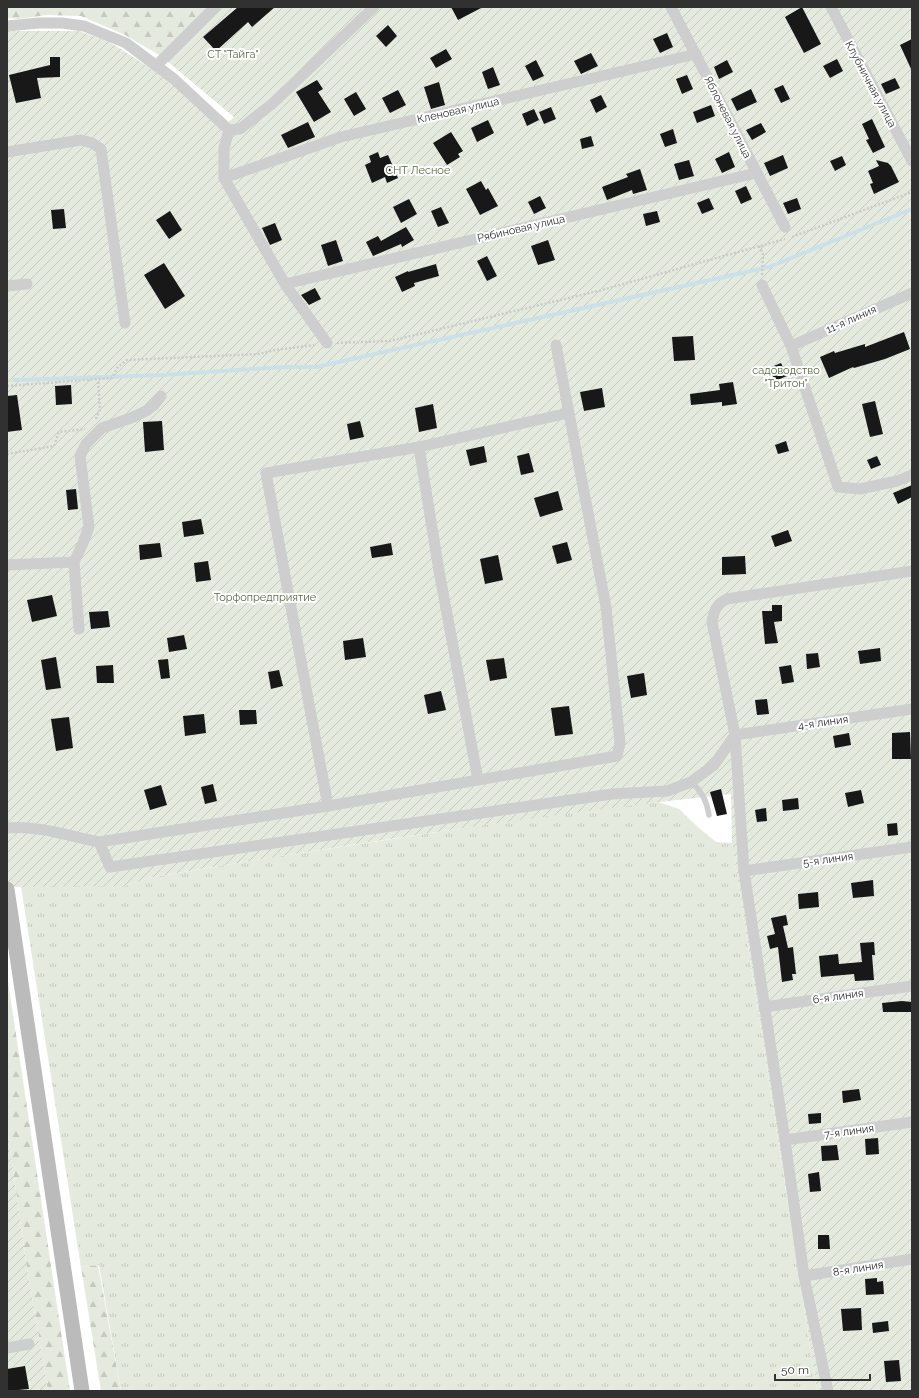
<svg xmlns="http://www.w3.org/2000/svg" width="919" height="1398" font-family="Raleway,sans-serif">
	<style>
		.grass { fill: url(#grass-tufts) }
		.forest { fill: url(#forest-firs) }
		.garden { fill: url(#garden-furrows) }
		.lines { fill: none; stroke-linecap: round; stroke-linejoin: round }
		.stream { stroke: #cce0e8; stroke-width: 4 }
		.building { fill: #181818 }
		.path { stroke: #cbcbcb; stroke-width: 2.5; stroke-dasharray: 2 2; stroke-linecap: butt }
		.service { stroke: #cecece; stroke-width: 5.5 }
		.minor { stroke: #cecece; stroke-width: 11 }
		.secondary { stroke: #bbb; stroke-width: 15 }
		.labels { text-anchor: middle; stroke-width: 4; stroke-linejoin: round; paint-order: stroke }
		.park-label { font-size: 11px; fill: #586a41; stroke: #fff }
		.street-label { font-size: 11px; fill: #313131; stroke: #fff }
	</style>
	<defs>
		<pattern id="grass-tufts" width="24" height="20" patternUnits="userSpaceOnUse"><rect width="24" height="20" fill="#e5eade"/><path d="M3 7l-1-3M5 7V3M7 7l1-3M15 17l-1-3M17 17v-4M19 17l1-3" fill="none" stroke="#c5c9bf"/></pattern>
		<pattern id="forest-firs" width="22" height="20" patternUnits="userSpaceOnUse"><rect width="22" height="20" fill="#e5eade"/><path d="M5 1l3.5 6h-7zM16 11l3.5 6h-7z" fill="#c5c9bf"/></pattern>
		<pattern id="garden-furrows" width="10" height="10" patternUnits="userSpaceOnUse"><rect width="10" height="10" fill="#e5eade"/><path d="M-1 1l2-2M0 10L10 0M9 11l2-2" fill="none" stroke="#c5c9bf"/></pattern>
	</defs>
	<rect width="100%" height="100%" fill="#fff"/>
	<!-- grass -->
	<path class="grass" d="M658,802L679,809L699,828L716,842L732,843L817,1391H121L99,1265L81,1267L19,874L125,886L149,878L255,860L556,814Z"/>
	<!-- forest -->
	<g class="forest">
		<path d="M7,7H215L161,56L125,35L81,16L46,15L19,19L7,18Z"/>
		<path d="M7,975L70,1391H48L26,1262L7,1127Z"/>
		<path d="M98,1265L121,1391H101L81,1267Z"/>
	</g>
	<!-- garden -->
	<g class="garden">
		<path d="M215,7H912V1391H817L732,843L731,794C536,815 342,845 149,878L125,886L7,887V31H79L108,41L163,76L222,128L234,117L161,56Z"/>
		<path d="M7,1127L26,1262L48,1391H7Z"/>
	</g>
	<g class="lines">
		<!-- stream -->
		<path class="stream" d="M14,380L163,375L284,367H316L769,267L912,209"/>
	</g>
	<!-- building -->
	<g class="building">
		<path d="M238,7H275L252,27L248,22L216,51L203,37Z"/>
		<path d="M451,7H483L458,20Z"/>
		<path d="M802,7L821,44L804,53L785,17Z"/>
		<path d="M388,25L397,36L386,47L376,36Z"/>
		<path d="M667,33L673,47L660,53L653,39Z"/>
		<path d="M912,39V71L900,45Z"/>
		<path d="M446,49L452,59L436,68L430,58Z"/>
		<path d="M591,53L598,66L581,74L574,61Z"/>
		<path d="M50,57H60V77L37,78L41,98L16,103L9,75L50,65Z"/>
		<path d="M837,59L843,71L830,78L823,66Z"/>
		<path d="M536,60L544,76L533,81L525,66Z"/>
		<path d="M727,60L733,72L719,79L714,67Z"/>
		<path d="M493,67L500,85L488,89L482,72Z"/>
		<path d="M687,75L693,89L682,94L676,79Z"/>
		<path d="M895,78L900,88L886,94L881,84Z"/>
		<path d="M317,80L323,89L318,92L331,112L314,122L296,92Z"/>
		<path d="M439,82L445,105L431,109L424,87Z"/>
		<path d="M783,85L790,99L781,103L774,89Z"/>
		<path d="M751,89L757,102L737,111L731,99Z"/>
		<path d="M398,90L406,105L390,113L382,98Z"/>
		<path d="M356,92L366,109L354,116L344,99Z"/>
		<path d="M601,95L607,107L596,113L590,100Z"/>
		<path d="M711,105L715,116L697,123L693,112Z"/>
		<path d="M551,107L556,119L544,124L539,112Z"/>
		<path d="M534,109L539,120L527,126L522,114Z"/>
		<path d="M872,119L885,147L873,153L866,140L869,139L862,124Z"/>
		<path d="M488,120L494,133L477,142L471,128Z"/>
		<path d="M308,122L315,137L288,148L281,135Z"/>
		<path d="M761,123L766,132L752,140L746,130Z"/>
		<path d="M673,129L677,143L665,147L660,134Z"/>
		<path d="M451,132L463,151L458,154L460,157L447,165L433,143Z"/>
		<path d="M591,136L594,146L582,149L580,139Z"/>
		<path d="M378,152L380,158L388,155L398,178L387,183L385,177L372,183L365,165L371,162L369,156Z"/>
		<path d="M729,152L735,167L722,173L715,159Z"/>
		<path d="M783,155L788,168L770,176L764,163Z"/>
		<path d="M842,156L846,165L835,171L830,161Z"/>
		<path d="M689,160L694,176L679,180L674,164Z"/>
		<path d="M876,160L888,163L891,166L899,182L874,194L870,184L873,183L868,171L879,166Z"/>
		<path d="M640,169L647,190L633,194L632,190L607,200L602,187L628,177L626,174Z"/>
		<path d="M481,181L486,190L488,188L498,206L480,215L466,189Z"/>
		<path d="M746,186L752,199L741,204L735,191Z"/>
		<path d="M540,196L546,208L534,214L528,202Z"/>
		<path d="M709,198L714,209L702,214L697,203Z"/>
		<path d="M797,198L801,209L788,214L783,203Z"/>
		<path d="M409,199L417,214L401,223L393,207Z"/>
		<path d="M441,207L449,223L438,227L431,211Z"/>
		<path d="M64,209L66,228L53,229L51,210Z"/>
		<path d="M170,211L182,230L169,239L156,220Z"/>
		<path d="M657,211L660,222L646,226L643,214Z"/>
		<path d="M275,223L282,240L270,245L262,228Z"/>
		<path d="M406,227L414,240L402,247L401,244L373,256L366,242L378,236L381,241Z"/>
		<path d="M336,240L343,261L328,266L321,245Z"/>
		<path d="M548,240L555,260L538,265L531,246Z"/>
		<path d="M487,256L497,276L487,281L477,261Z"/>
		<path d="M164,263L185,296L165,309L144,275Z"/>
		<path d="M436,264L439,276L414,283L415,286L402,292L395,277L408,271V272Z"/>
		<path d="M315,288L321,299L309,305L301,295Z"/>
		<path d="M904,332L910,349L885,359L854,368L853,367L829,378L820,357L834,351L835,353L865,344V347Z"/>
		<path d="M693,336L695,360L674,361L672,337Z"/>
		<path d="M781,363L787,376L775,381L769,368Z"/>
		<path d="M733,382L737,404L722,406V402L691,405L690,394L720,390L719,384Z"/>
		<path d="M71,385L72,404L56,405L55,386Z"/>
		<path d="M602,388L605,407L584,411L580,392Z"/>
		<path d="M17,395L22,430L7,432V396Z"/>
		<path d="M875,401L883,434L870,437L862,404Z"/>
		<path d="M433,404L437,428L419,432L415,408Z"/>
		<path d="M162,421L164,450L145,452L143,422Z"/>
		<path d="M360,421L364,437L350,440L347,424Z"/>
		<path d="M786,441L789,451L778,454L775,445Z"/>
		<path d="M484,446L487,462L470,466L466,450Z"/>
		<path d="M529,453L534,472L521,475L517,456Z"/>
		<path d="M877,456L881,465L871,469L867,460Z"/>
		<path d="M912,485V497L898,504L893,493Z"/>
		<path d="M76,489L78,509L68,510L66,490Z"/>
		<path d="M558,491L563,510L540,517L534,498Z"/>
		<path d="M201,519L204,534L184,537L182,522Z"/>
		<path d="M788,530L792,541L775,547L771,536Z"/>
		<path d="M567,542L572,560L557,564L552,546Z"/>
		<path d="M160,543L162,557L140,560L139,545Z"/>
		<path d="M391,543L393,555L372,558L370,547Z"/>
		<path d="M498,555L503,580L485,584L480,559Z"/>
		<path d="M745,556L746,574L722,575V557Z"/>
		<path d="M208,561L211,580L196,582L194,563Z"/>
		<path d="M52,595L57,616L32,622L27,600Z"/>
		<path d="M772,605H782V621L774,622L778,643L765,644L762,611H772Z"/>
		<path d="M108,611L110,627L91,629L89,612Z"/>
		<path d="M184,635L187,649L169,652L167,638Z"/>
		<path d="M363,638L366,657L345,660L343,641Z"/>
		<path d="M880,648L881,661L860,664L858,651Z"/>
		<path d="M818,653L820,667L807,669L806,654Z"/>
		<path d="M56,657L61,688L46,690L41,660Z"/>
		<path d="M504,658L507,678L490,681L486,660Z"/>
		<path d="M168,659L170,678L161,679L158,660Z"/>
		<path d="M113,665L114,683H97L96,666Z"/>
		<path d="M791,665L794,682L782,684L779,667Z"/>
		<path d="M279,670L283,686L271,689L268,672Z"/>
		<path d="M644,673L647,695L631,698L627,676Z"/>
		<path d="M441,691L446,710L428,714L424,695Z"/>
		<path d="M767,699L769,714L757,715L755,700Z"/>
		<path d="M569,706L573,734L555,736L551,708Z"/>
		<path d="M239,710H256L257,724L240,725Z"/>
		<path d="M204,714L206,733L185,736L183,716Z"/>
		<path d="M69,717L73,748L56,751L51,719Z"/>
		<path d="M910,732L911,759H892V733Z"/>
		<path d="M849,733L851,745L835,748L833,736Z"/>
		<path d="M213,784L217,801L205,804L201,787Z"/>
		<path d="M161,785L167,805L150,810L144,790Z"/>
		<path d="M721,789L727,814L717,816L710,792Z"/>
		<path d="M861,790L864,803L848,807L845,793Z"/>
		<path d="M798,798L799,809L783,811L782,800Z"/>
		<path d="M766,808L767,821L757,822L755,810Z"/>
		<path d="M897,823L898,835L888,836L887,824Z"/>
		<path d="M873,880L874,896L853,898L851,883Z"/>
		<path d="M818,892L819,907L799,909L798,894Z"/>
		<path d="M786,915L788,925L783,926L788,948L793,947L796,974H792L793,980L782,982L778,947L770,949L767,936L775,934L771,918Z"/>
		<path d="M874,942L875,955H872L874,980L855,981L854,974L821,977L819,956L838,954L839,964L862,962L860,943Z"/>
		<path d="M902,1001L912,1002V1012H883L882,1003Z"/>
		<path d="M859,1089L861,1100L843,1103L842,1091Z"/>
		<path d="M821,1113V1123L809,1124L808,1114Z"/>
		<path d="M878,1138L879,1154L866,1155L865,1139Z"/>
		<path d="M837,1145L839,1160L822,1161L821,1146Z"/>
		<path d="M819,1172L821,1191L810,1192L808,1174Z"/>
		<path d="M818,1235H829L830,1249H818Z"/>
		<path d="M877,1278V1282L883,1281L884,1294L866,1295L865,1279Z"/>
		<path d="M861,1308L862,1330L843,1331L841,1309Z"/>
		<path d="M888,1321L889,1331L873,1333L872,1323Z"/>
		<path d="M899,1360L901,1381L886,1382L884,1361Z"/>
		<path d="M25,1366L29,1389L7,1391V1369Z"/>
	</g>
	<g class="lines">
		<!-- path -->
		<g class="path">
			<path d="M792,237L912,192"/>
			<path d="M759,246L763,254L762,275"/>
			<path d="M337,343L390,341L602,290L785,239"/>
			<path d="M7,386L112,378L117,368L127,360L259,354L275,350L314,345"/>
			<path d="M96,419L100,409L98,380"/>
			<path d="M7,454L54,446L59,432L85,429"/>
		</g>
		<!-- service -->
		<path class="service" d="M691,782C702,791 707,801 709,815"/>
		<!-- minor -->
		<g class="minor">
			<path d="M671,7L785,227"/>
			<path d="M831,7L912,161"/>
			<path d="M7,26L39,23H62L84,26L126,43L174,79L229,130L240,129L272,104L374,7"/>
			<path d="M157,65L215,7"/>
			<path d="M229,130L224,148V178L285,284L327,343"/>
			<path d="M7,152L81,140L92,143L101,149L125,323"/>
			<path d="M224,178L341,137L696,54"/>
			<path d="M285,284L756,173"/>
			<path d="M762,285L791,346L838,487L860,489L897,481L912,475"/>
			<path d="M7,286L27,284"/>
			<path d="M791,346L912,293"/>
			<path d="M419,447L439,571L478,780"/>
			<path d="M7,565L74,562"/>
			<path d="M79,629L74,562L83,543L89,527L80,456L86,444L102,428L131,418L146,411L154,405L161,396"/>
			<path d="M328,806L266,473L419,447L568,413"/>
			<path d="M7,828C37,825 69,836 99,842L110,867L612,794L667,791L691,782L714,765L735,735L912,709"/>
			<path d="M99,842L328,806L617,756L620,743L606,607L556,345"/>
			<path d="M744,871L912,847"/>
			<path d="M764,1007L912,986"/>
			<path d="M785,1140L912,1122"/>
			<path d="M804,1276L912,1259"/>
			<path d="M7,1348L29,1344"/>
			<path d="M828,1391L804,1276L785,1140L744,871L735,735L712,622C714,611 716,604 727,599L912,571"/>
		</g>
		<!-- secondary -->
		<path class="secondary" d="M7,889L82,1391"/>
	</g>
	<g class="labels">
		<!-- park labels -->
		<g class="park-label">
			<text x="233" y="58">СТ "Тайга"</text>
			<text x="418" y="174">СНТ Лесное</text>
			<text x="786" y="374">садоводство<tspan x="786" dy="13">"Тритон"</tspan></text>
			<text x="265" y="601">Торфопредприятие</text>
		</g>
		<!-- street labels -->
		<g class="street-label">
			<text transform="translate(871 84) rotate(62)" y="4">Клубничная улица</text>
			<text transform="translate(458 110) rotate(-13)" y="4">Кленовая улица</text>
			<text transform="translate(728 117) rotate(63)" y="4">Яблоневая улица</text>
			<text transform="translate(521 228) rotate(-13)" y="4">Рябиновая улица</text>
			<text transform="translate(851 319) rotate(-24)" y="4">11-я линия</text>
			<text transform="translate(823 722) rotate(-8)" y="4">4-я линия</text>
			<text transform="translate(828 859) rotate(-8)" y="4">5-я линия</text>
			<text transform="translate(838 996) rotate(-8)" y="4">6-я линия</text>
			<text transform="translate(849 1131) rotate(-8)" y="4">7-я линия</text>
			<text transform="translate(858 1268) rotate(-9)" y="4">8-я линия</text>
		</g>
	</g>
	<!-- border -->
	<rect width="919" height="1398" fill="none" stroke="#313131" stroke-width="16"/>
	<!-- scale -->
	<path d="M775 1374v6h95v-6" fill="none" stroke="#313131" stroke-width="2"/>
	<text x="781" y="1374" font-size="12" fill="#313131" stroke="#ffffff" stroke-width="3" paint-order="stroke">50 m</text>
</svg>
